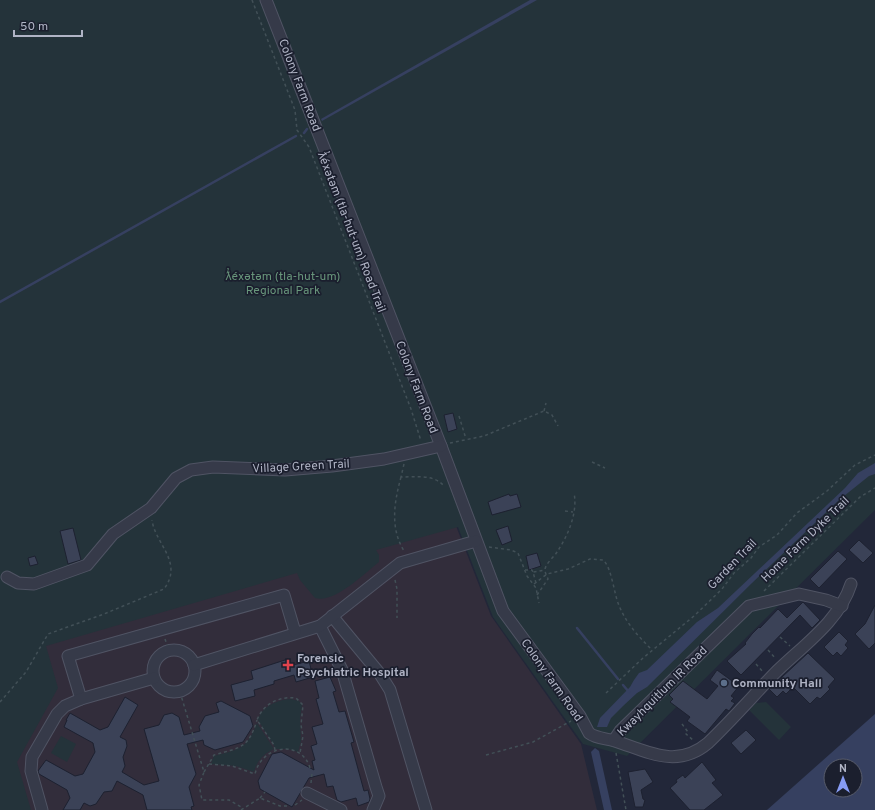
<svg xmlns="http://www.w3.org/2000/svg" width="875" height="810" font-family="Overpass,sans-serif">
	<style>
		.medical { fill: #322d3b }
		.green { fill: #24333a }
		.water { fill: #364060; fill-rule: evenodd }
		.lines { fill: none; stroke-linecap: round; stroke-linejoin: round }
		.stream { stroke: #364060; stroke-width: 2.5 }
		.building { fill: #3b4257; stroke: #1d2130 }
		.minor-casing { stroke: #505464; stroke-width: 13 }
		.path { stroke: #425057; stroke-width: 1.5; stroke-dasharray: 3 3; stroke-linecap: butt }
		.minor { stroke: #363a49; stroke-width: 11 }
		.health-dot { fill: #e0444e; stroke: #1b1f2e; stroke-width: 1.5 }
		.service-dot { fill: #5c6f8a; stroke: #1b1f2e; stroke-width: 1.5 }
		.labels { text-anchor: middle; stroke-width: 3.5; stroke-linejoin: round; paint-order: stroke }
		.street-label { font-size: 12px; fill: #b0b4c5; stroke: #1b1f2e }
		.park-label { font-size: 12px; fill: #68967b; stroke: #1b1f2e }
		.poi-label { font-size: 12px; font-weight: bold; fill: #b0b4c5; stroke: #1b1f2e; text-anchor: start }
	</style>
	<rect width="100%" height="100%" fill="#222739"/>
	<!-- medical -->
	<path class="medical" d="M456,526L491,616L581,744L597,810H28L14,761L44,645Z"/>
	<!-- green -->
	<g class="green">
		<path d="M0,0H875V510L627,756L583,744L493,617L458,527L376,550L379,555V562C365,573 334,604 315,598L300,580L297,573L46,646L58,688L17,762L31,810H0Z"/>
		<path d="M291,699L299,701L302,705L300,719L301,741L298,752L288,749H276L258,720C262,706 277,700 291,699Z"/>
		<path d="M766,702L791,727L779,740L749,710L756,703Z"/>
		<path d="M257,723L274,749C263,754 257,761 254,772L236,766L211,764L214,756C240,749 247,749 257,723Z"/>
		<path d="M61,736L76,744L67,762L51,753Z"/>
	</g>
	<!-- water -->
	<g class="water">
		<path d="M530,0H537L322,121L321,119L342,107Z"/>
		<path d="M875,463V474L869,476L839,500L752,583L647,687L637,693L623,706L611,718L607,727H597L600,718L630,687L634,680L639,673L647,670L697,622L718,608L845,488L858,473Z"/>
		<path d="M875,714V810H767ZM831,766H855V790H831Z"/>
		<path d="M595,748L599,751L612,810H604L591,752Z"/>
	</g>
	<g class="lines">
		<!-- stream -->
		<g class="stream">
			<path d="M304,133L307,129"/>
			<path d="M0,302L296,136"/>
			<path d="M577,628L618,679"/>
			<path d="M623,685L629,692"/>
		</g>
	</g>
	<!-- building -->
	<g class="building">
		<path d="M453,413L457,429L448,432L444,415Z"/>
		<path d="M509,494L510,496L517,494L521,507L492,515L488,502Z"/>
		<path d="M508,526L512,541L502,545L496,530Z"/>
		<path d="M73,528L81,560L68,564L60,531Z"/>
		<path d="M859,540L873,553L863,563L849,550Z"/>
		<path d="M838,551L847,559L819,588L810,579Z"/>
		<path d="M537,553L541,566L529,570L526,556Z"/>
		<path d="M35,556L38,564L30,566L28,558Z"/>
		<path d="M803,602L820,620L812,628L800,615L741,675L727,661L746,644L745,643L752,634L759,627L760,628L778,609L787,618Z"/>
		<path d="M875,605V643L869,649L855,634L865,624Z"/>
		<path d="M839,632L848,641L845,645L848,648L841,656L837,652L833,656L824,647Z"/>
		<path d="M808,653L835,679L828,687L830,689L820,699L817,697L810,704L793,687L786,694L783,691L777,697L769,689Z"/>
		<path d="M288,659L289,666L309,661L313,677L296,682L294,675L274,681V684L254,690L255,696L235,701L231,685L253,679L251,671Z"/>
		<path d="M717,670L739,686L731,696L734,698L731,701L735,703L729,711L726,709L705,734L687,721L690,717L670,702L673,699L669,695L683,681L707,699L718,686L710,680Z"/>
		<path d="M330,677L336,691L333,692L339,712L345,711L354,742L351,743L364,791L368,790L370,799L369,802L358,806L356,798L341,802L337,800L333,786L327,787L324,774L309,778L292,807L260,789L258,781L272,754L281,752L314,770L312,761L315,760L311,746L317,744L312,727L323,724L316,699L319,698L315,681Z"/>
		<path d="M125,697L138,705L120,737L126,740L127,746L123,757L125,766L122,772L144,785L159,781L144,729L159,725L164,715L172,713L179,717L184,735L200,731L199,727L205,716L219,712L216,703L221,701L250,716L253,726L243,742L215,750L204,745L203,740L187,744L196,774L189,787L194,806L191,807L192,810H147L143,795L117,781L112,791L104,792L96,804L90,806L84,803L80,810H63L70,798L67,790L39,774L38,771L46,760L75,776L83,774L95,752L93,743L64,727L67,720H66L70,713L100,730L108,727Z"/>
		<path d="M746,730L756,740L741,754L731,743Z"/>
		<path d="M702,762L716,780L712,783L723,795L704,810H690L670,788L677,782L676,780L683,775L685,778Z"/>
		<path d="M645,769L653,782L641,790L643,799L645,800L643,807H635L628,772Z"/>
	</g>
	<g class="lines">
		<defs>
			<g id="minor">
				<path d="M266,0L441,446L503,611L580,716L589,733C597,739 606,738 615,741C649,752 677,769 708,743C731,721 752,697 774,674C801,647 839,622 851,584"/>
				<path d="M7,577L18,583L34,584L87,565L113,534L151,508L176,478L191,470L213,467L285,470L332,466L384,459L441,446"/>
				<path d="M332,616L380,674L390,690L426,810"/>
				<path d="M320,626L342,670L376,787L379,796L373,810"/>
				<circle cx="174" cy="671" r="21"/>
				<path d="M194,665L320,626L400,563L476,541"/>
				<path d="M81,699L68,656L284,595L295,632"/>
				<path d="M614,740L620,731L749,606L799,594L826,600L842,606"/>
				<path d="M307,793L341,810"/>
				<path d="M42,810L31,771L32,757L57,714L65,706L81,699L154,678"/>
			</g>
		</defs>
		<!-- minor casing -->
		<use href="#minor" class="minor-casing"/>
		<!-- path -->
		<g class="path">
			<path d="M252,0L295,110L297,130L309,147L411,409L421,441"/>
			<path d="M544,411L546,403"/>
			<path d="M459,416L466,439"/>
			<path d="M450,443L484,436L544,411L552,415L558,426"/>
			<path d="M592,462L605,468"/>
			<path d="M404,464L401,477C415,477 434,474 444,486"/>
			<path d="M401,477C394,503 390,528 404,551"/>
			<path d="M565,511L573,512"/>
			<path d="M489,547L511,550L518,553L527,576L536,588L539,603"/>
			<path d="M525,570H532L533,572"/>
			<path d="M395,580L397,589V618"/>
			<path d="M536,583L533,572L545,570"/>
			<path d="M534,584L547,574L568,569L590,559L603,560C611,566 614,592 618,603C625,622 638,636 652,650"/>
			<path d="M764,591L860,497L875,488"/>
			<path d="M537,595L548,579C547,576 545,573 545,570C545,564 554,557 557,552C568,536 578,512 574,493"/>
			<path d="M780,637L790,646"/>
			<path d="M165,639L169,651"/>
			<path d="M768,650L776,659"/>
			<path d="M756,664L763,672"/>
			<path d="M180,692L204,772L199,785L202,800H229L243,808"/>
			<path d="M606,693L643,658L694,616L722,589L734,573L751,558L759,547L777,535L797,513L827,491L855,465L875,455"/>
			<path d="M0,702L26,672L48,634L104,614L164,589C184,562 155,544 152,520"/>
			<path d="M682,724L688,732L686,734L693,740"/>
			<path d="M275,750L274,745L257,720C263,704 279,696 296,698L303,705L301,725L303,736L300,753"/>
			<path d="M616,753L626,810"/>
			<path d="M486,755L533,742L571,721"/>
			<path d="M209,764L232,766L255,774C262,744 302,740 310,768"/>
			<path d="M204,772L214,755C241,747 248,749 257,720"/>
			<path d="M311,783L312,773"/>
			<path d="M260,798L265,792"/>
			<path d="M295,805L302,800"/>
			<path d="M241,810L260,798L280,806H289"/>
		</g>
		<!-- minor -->
		<use href="#minor" class="minor"/>
	</g>
	<!-- markers -->
	<path class="health-dot" d="M286 659h4v4h4v4h-4v4h-4v-4h-4v-4h4z"/>
	<circle class="service-dot" cx="724" cy="683" r="4"/>
	<g class="labels">
		<!-- street labels -->
		<g class="street-label">
			<text transform="translate(300 85) rotate(69)" y="4">Colony Farm Road</text>
			<text transform="translate(352 232) rotate(69)" y="4">ƛ̓éxətəm (tla-hut-um) Road Trail</text>
			<text transform="translate(417 387) rotate(69)" y="4">Colony Farm Road</text>
			<text transform="translate(301 466) rotate(-3)" y="4">Village Green Trail</text>
			<text transform="translate(805 539) rotate(-44)" y="4">Home Farm Dyke Trail</text>
			<text transform="translate(732 564) rotate(-46)" y="4">Garden Trail</text>
			<text transform="translate(552 680) rotate(55)" y="4">Colony Farm Road</text>
			<text transform="translate(662 691) rotate(-45)" y="4">Kwayhquitlum IR Road</text>
		</g>
		<!-- park labels -->
		<g class="park-label">
			<text x="283" y="280">ƛ̓éxətəm (tla-hut-um)<tspan x="283" dy="14">Regional Park</tspan></text>
		</g>
		<!-- poi labels -->
		<g class="poi-label">
			<text x="297" y="662">Forensic<tspan x="297" dy="14">Psychiatric Hospital</tspan></text>
			<text x="732" y="687">Community Hall</text>
		</g>
	</g>
	<!-- north arrow -->
	<g transform="translate(843 778)"><circle r="19" fill="#1b1f2e" stroke="#575b6a"/>
	<path d="M0-3L7 15L0 10L-7 15Z" fill="#879cf4"/>
	<text y="-6" font-size="11" font-weight="bold" text-anchor="middle" fill="#b0b4c5">N</text>
	</g>
	<!-- scale -->
	<path d="M14 30v6h68v-6" fill="none" stroke="#b0b4c5" stroke-width="2"/>
	<text x="20" y="30" font-size="12" fill="#b0b4c5" stroke="#1b1f2e" stroke-width="3" paint-order="stroke">50 m</text>
</svg>
